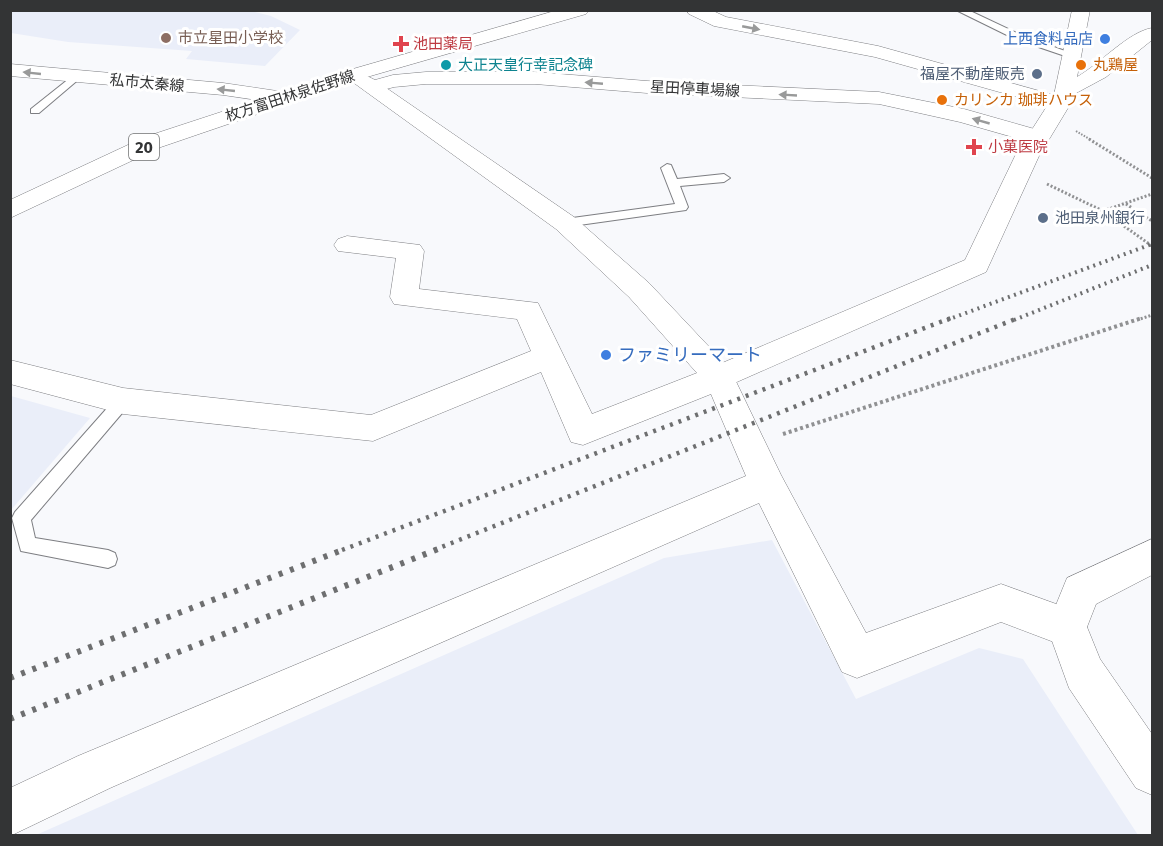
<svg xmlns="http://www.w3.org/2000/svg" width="1163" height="846" font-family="'Fira Sans','Noto Sans JP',sans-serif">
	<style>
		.built { fill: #eaeef9 }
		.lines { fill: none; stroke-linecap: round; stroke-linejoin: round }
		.service-casing { stroke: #7d7e82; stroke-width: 2 }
		.minor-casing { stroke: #7d7e82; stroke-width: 1 }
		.tertiary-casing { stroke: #7d7e82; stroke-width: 1 }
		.secondary-casing { stroke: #7d7e82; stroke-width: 1 }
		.primary-casing { stroke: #7d7e82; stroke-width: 1 }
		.path-far2 { stroke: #909193; stroke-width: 2; stroke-dasharray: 1.5 1.5; stroke-linecap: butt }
		.path-far1 { stroke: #909193; stroke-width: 3; stroke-dasharray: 2 2; stroke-linecap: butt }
		.path { stroke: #909193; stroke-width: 4; stroke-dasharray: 3 3; stroke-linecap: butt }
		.service { fill: #fff; fill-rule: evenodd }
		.minor { fill: #fff; fill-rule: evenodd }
		.tertiary { fill: #fff; fill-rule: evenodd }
		.secondary { fill: #fff; fill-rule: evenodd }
		.primary { fill: #fff; fill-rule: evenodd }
		.rail-far2 { stroke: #6e6f70; stroke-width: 4; stroke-dasharray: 2 4.5; stroke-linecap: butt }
		.rail-far1 { stroke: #6e6f70; stroke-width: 4.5; stroke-dasharray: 3 6; stroke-linecap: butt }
		.rail { stroke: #6e6f70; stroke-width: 6; stroke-dasharray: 4 8; stroke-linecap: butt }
		.oneway { fill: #999a9a }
		.education-dot { fill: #8d6e63; stroke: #fff; stroke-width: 2 }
		.shop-dot { fill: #3f7fe0; stroke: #fff; stroke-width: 2 }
		.health-dot { fill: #e0444e; stroke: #fff; stroke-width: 2 }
		.culture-dot { fill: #0f9aa8; stroke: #fff; stroke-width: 2 }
		.food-dot { fill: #e8710a; stroke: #fff; stroke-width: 2 }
		.service-dot { fill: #5c6f8a; stroke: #fff; stroke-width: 2 }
		.labels { text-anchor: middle; stroke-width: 6; stroke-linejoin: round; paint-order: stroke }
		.far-education-label { font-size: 15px; fill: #785e54; stroke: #fff; text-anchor: start }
		.far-shop-label { font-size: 15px; fill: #366cbe; stroke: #fff; text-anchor: end }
		.far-health-label { font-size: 15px; fill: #be3a42; stroke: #fff; text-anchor: start }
		.far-culture-label { font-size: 15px; fill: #0d838f; stroke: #fff; text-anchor: start }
		.far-food-label { font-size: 15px; fill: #c56008; stroke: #fff; text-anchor: start }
		.far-service-label { font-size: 15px; fill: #4e5e75; stroke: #fff; text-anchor: end }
		.far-street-label { font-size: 15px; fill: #333435; stroke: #fff }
		.shield { fill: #fff; stroke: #707172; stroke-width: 1.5 }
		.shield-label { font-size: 16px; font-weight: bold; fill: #333435 }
		.shop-label { font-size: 18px; fill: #366cbe; stroke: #fff; text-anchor: start }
	</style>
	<rect width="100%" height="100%" fill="#f8f9fc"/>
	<!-- built -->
	<g class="built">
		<path d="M11,10L251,11L271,16L300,30L265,66L186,59L192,51L68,42L11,33Z"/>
		<path d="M11,396L90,418L11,510L10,396Z"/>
		<path d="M772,540L856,699L979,648L1023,659L1138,835H36L664,558Z"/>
	</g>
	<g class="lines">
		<defs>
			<g id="service">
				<path d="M956,10H968L1021,35L1076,55L1068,57L1015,39Z"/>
				<path d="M75,74L79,75V79L39,113H31V109Z"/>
				<path d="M667,164L671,165L677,179L724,174L730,178L724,182L680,186L688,207L686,210L565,227L559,223L565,219L675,204L661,168Z"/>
				<path d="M123,395L129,397L131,401L129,405L31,520L35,538L108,550L115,553L117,559L115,565L108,568L21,551L12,518L15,512L117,397Z"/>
			</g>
			<g id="minor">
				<path d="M686,10H711L726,17L878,46L1054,95L1072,10H1090L1077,77C1100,64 1128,32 1152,28V40L1106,77L1067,98L1071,103L1068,108L1060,109L875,57L714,26L689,14Z"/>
				<path d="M372,81L379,83L574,217L649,283L730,369L781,475L866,633L1001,584L1081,613L1087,627L1081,641L1067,647L1001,622L857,678L842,672L759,503L110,788L10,836V788L78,756L746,476L711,394L583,445L571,442L541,372L373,441L123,414L10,384V360L123,388L371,415L531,351L517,319L394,304L390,297L396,258L338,251L334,245L338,239L347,236L420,245L424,251L419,289L538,303L592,414L697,373L629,297L556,229L365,91L362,87L365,83Z"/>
			</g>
			<g id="tertiary">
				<path d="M1063,87L1070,89L1074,93L1071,103L1039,156L986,272L730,385L719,389L708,385L703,377L708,369L965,260L1015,156L1049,103L1056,89Z"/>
				<path d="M1152,539V575L1096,604L1087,627L1100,659L1152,734V795L1136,788L1069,688L1047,627L1067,578Z"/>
			</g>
			<g id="secondary">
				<path d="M10,64L223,83L284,92L292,93L295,98L292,103L284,104L223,95L10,76Z"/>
				<path d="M353,69L375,80L393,75L426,72H535L647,81L879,92L964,109L1045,132L1048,137L1045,142L1037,144L960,122L879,104L647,93L535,84H426L394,87L372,93L365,91L343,75L346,71Z"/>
			</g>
			<path id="primary" d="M558,10H589L586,14L360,79L161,147L10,218V200L145,137L346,71Z"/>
		</defs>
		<!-- service casing -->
		<use href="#service" class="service-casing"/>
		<!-- minor casing -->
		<use href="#minor" class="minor-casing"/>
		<!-- tertiary casing -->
		<use href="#tertiary" class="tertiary-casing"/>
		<!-- secondary casing -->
		<use href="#secondary" class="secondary-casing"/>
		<!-- primary casing -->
		<use href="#primary" class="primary-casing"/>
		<!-- path-far2 -->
		<path class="path-far2" d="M1076,131L1091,140"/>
		<!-- path-far1 -->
		<g class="path-far1">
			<path d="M1089,139L1152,178"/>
			<path d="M1047,184L1103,211L1152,246"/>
			<path d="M1126,204L1152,221"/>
			<path d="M1103,211L1152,194"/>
			<path d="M1137,320L1152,315"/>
		</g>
		<!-- path -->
		<path class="path" d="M783,434L1142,318"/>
		<!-- service -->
		<use href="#service" class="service"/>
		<!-- minor -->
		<use href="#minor" class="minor"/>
		<!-- tertiary -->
		<use href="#tertiary" class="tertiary"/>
		<!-- secondary -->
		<use href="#secondary" class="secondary"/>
		<!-- primary -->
		<use href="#primary" class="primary"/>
		<!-- rail-far2 -->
		<g class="rail-far2">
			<path d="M947,320L1152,244"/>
			<path d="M1014,320L1152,265"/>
		</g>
		<!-- rail-far1 -->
		<g class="rail-far1">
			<path d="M342,550L951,318"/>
			<path d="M434,550L1018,318"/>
		</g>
		<!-- rail -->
		<g class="rail">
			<path d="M10,678L345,549"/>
			<path d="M10,719L438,549"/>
		</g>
	</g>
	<!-- one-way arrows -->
	<defs><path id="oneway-solid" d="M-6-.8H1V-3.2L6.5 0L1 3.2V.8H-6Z" transform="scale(1.5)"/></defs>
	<g class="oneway">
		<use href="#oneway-solid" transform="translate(751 28) rotate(11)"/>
		<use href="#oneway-solid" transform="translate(32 73) rotate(-174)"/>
		<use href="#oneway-solid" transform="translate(594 83) rotate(-175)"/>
		<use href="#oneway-solid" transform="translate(226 90) rotate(-174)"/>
		<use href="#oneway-solid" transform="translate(788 95) rotate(-177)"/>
		<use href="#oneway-solid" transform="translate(981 121) rotate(-164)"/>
	</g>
	<!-- markers -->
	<circle class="education-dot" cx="166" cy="38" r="6"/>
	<g class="shop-dot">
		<circle cx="1105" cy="39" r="6"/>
		<circle cx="606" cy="355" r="6"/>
	</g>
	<g class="health-dot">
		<path d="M398 35h6v6h6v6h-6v6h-6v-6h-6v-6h6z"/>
		<path d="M971 138h6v6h6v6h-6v6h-6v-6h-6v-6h6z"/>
	</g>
	<circle class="culture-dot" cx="446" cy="65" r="6"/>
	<g class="food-dot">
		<circle cx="1081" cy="65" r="6"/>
		<circle cx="942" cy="100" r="6"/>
	</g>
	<g class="service-dot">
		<circle cx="1037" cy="74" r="6"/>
		<circle cx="1043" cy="218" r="6"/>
	</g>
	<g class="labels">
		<!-- far-education labels -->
		<g class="far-education-label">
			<text x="178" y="43">市立星田小学校</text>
		</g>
		<!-- far-shop labels -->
		<g class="far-shop-label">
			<text x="1093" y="44">上西食料品店</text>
		</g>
		<!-- far-health labels -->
		<g class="far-health-label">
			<text x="413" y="49">池田薬局</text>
			<text x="988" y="152">小菓医院</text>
		</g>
		<!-- far-culture labels -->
		<g class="far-culture-label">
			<text x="458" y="70">大正天皇行幸記念碑</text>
		</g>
		<!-- far-food labels -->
		<g class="far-food-label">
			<text x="1093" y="70">丸鶏屋</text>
			<text x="954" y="105">カリンカ 珈琲ハウス</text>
		</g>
		<!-- far-service labels -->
		<g class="far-service-label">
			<text x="1025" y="79">福屋不動産販売</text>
			<text x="1055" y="223" text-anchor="start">池田泉州銀行</text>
		</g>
		<!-- far-street labels -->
		<g class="far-street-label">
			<text transform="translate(147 83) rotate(5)" y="5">私市太秦線</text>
			<text transform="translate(695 89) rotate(3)" y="5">星田停車場線</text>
			<text transform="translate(290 96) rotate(-18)" y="5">枚方富田林泉佐野線</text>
		</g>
		<!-- shield labels -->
		<rect class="shield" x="129" y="134" width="30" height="26" rx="4.5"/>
		<g class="shield-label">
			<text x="144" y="153">20</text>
		</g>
		<!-- shop labels -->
		<g class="shop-label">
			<text x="618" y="361">ファミリーマート</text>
		</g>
	</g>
	<!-- border -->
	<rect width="1163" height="846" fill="none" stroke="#333435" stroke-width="24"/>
</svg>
